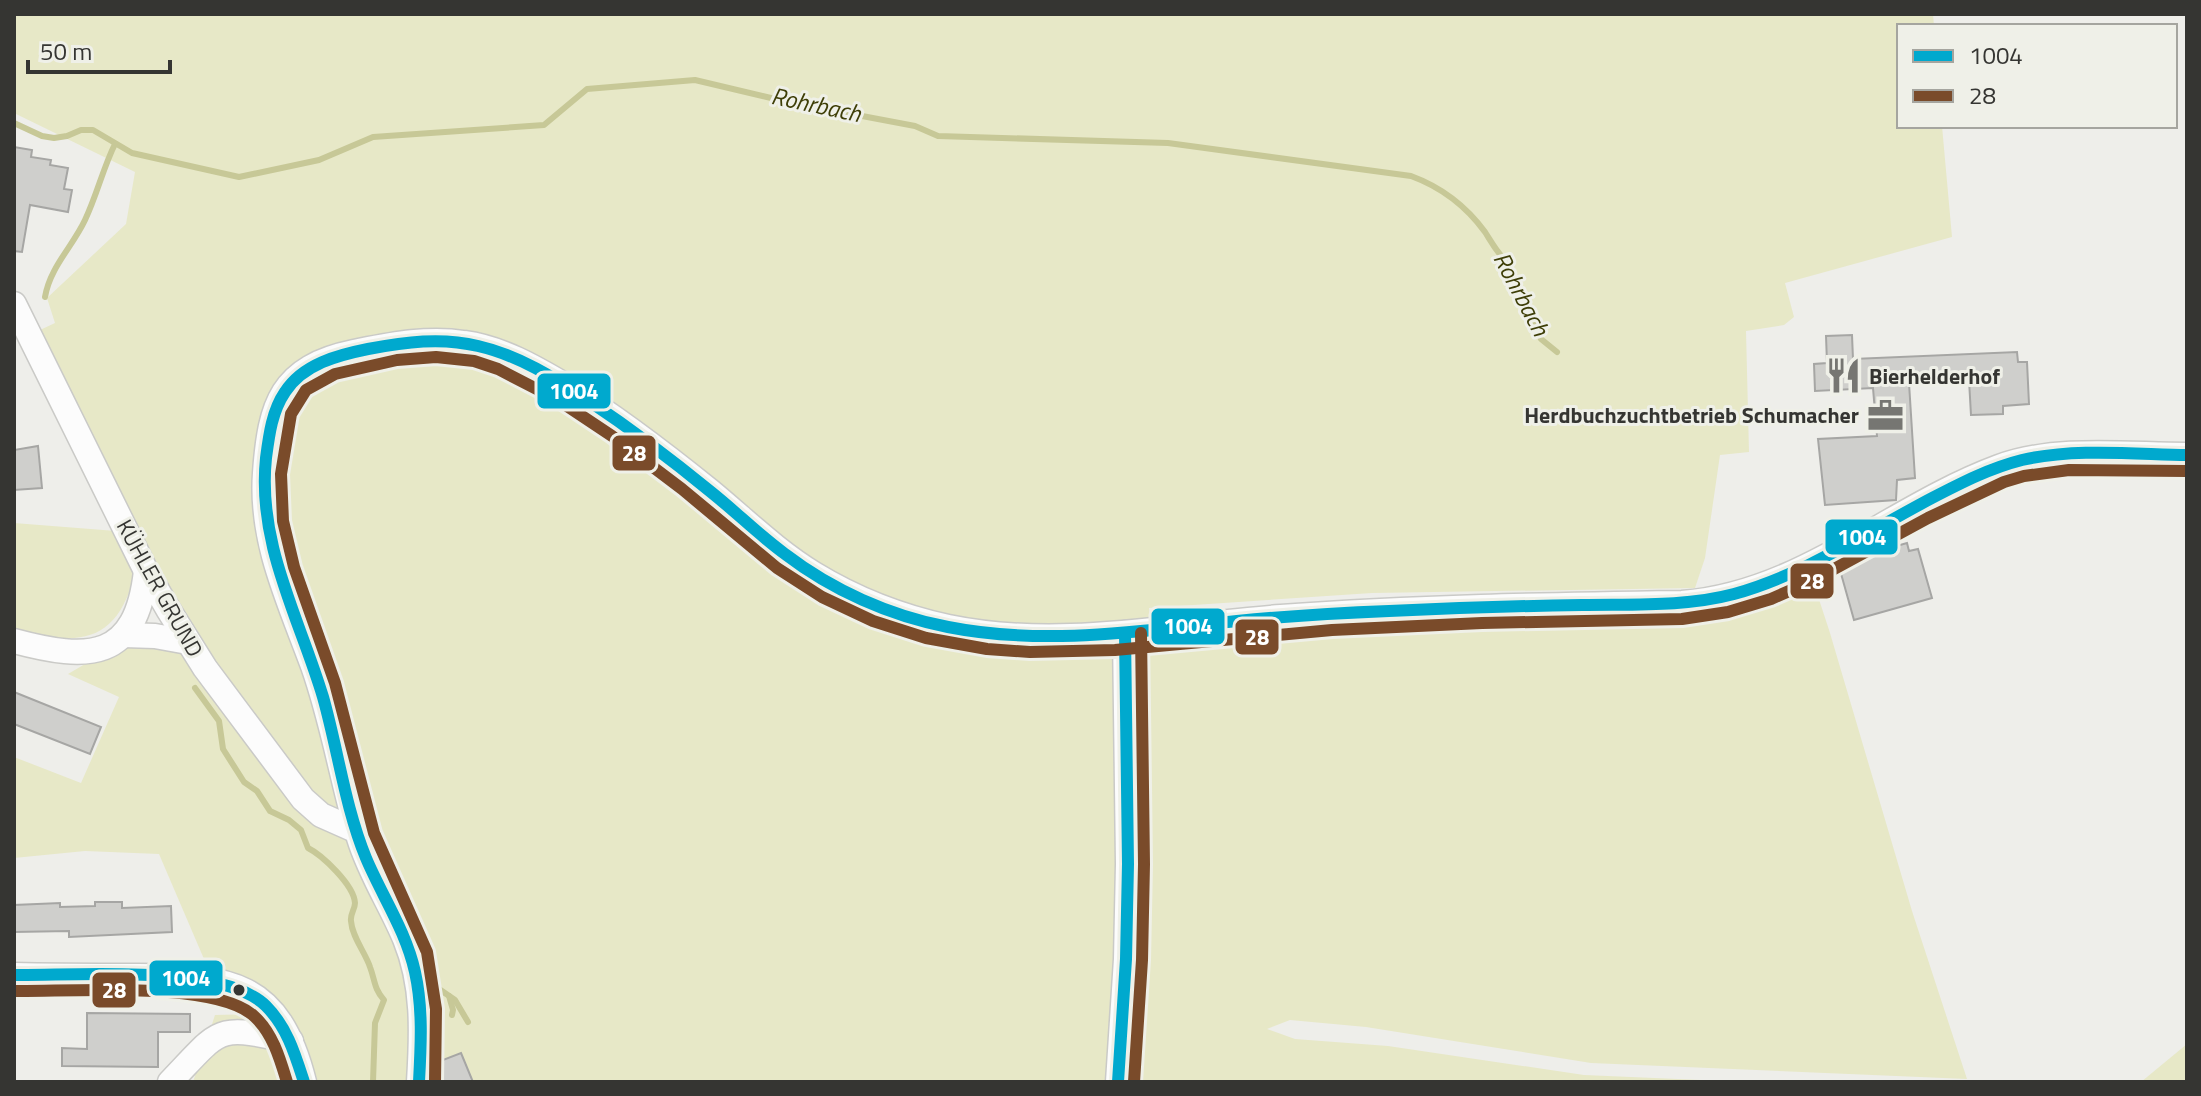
<svg xmlns="http://www.w3.org/2000/svg" width="2201" height="1096" font-family="'Titillium Web',sans-serif">
	<style>
		.green { fill: #e7e8c7 }
		.lines { fill: none; stroke-linecap: round; stroke-linejoin: round }
		.stream { stroke: #c7c897; stroke-width: 6 }
		.building { fill: #cfcfcc; stroke: #a6a6a4; stroke-width: 2 }
		.minor-casing { stroke: #cacac7; stroke-width: 27 }
		.minor { stroke: #fcfcfc; stroke-width: 24 }
		.bus-1-casing { stroke: #eff0e8; stroke-width: 18 }
		.bus-2-casing { stroke: #eff0e8; stroke-width: 18 }
		.bus-1 { stroke: #00a9ce; stroke-width: 12 }
		.bus-2 { stroke: #7a4b2a; stroke-width: 12 }
		.bus-dot { fill: #353532; stroke: #eff0e8; stroke-width: 3 }
		.labels { text-anchor: middle; stroke-width: 6; stroke-linejoin: round; paint-order: stroke }
		.poi-label { font-size: 22px; font-weight: bold; fill: #353532; stroke: #eff0e8; text-anchor: start }
		.street-label { font-size: 22px; fill: #353532; stroke: #eff0e8 }
		.water-label { font-size: 24px; font-style: italic; fill: #3e3e07; stroke: #eff0e8 }
		.line-badge { stroke: #eff0e8; stroke-width: 3 }
		.badge-label { font-size: 22px; text-anchor: middle; font-weight: bold; fill: #fff }
	</style>
	<rect width="100%" height="100%" fill="#eeeeea"/>
	<!-- green -->
	<g class="green">
		<path d="M14,14H1933L1934,26H1899V126H1942L1952,237L1785,283L1794,317L1784,325L1746,331L1749,452L1720,455L1705,558L1695,588L1372,593L1149,608L1154,648L1360,623L1524,618L1742,616L1813,581L1830,633L1912,911L1967,1079L1591,1063L1366,1027L1290,1020L1267,1029L1295,1039L1388,1046L1584,1075L1748,1082H193L215,1015L257,1014L207,966L159,854L85,851L14,858V757L81,783L119,697L68,674L126,640L184,646L40,330L55,323L47,298L126,224L135,172L14,113Z"/>
		<path d="M14,523L116,531L135,574C116,645 78,646 14,629Z"/>
		<path d="M2187,1044V1082H2141Z"/>
	</g>
	<g class="lines">
		<!-- stream -->
		<g class="stream">
			<path d="M14,123L42,136L54,138L67,136L81,130H93L132,153L239,177L319,160L373,137L544,125L587,89L695,80L788,102L915,126L938,136L1168,143L1411,176C1441,187 1466,206 1485,232C1492,243 1497,253 1507,262L1541,339L1557,352"/>
			<path d="M45,297C50,267 73,246 85,220C97,195 103,168 115,144"/>
			<path d="M195,688L219,721L223,749L244,782L257,791L270,811L289,820L301,830L308,848C322,855 354,885 355,903C355,909 350,914 351,921C352,937 365,952 370,967C375,980 374,989 384,1000L375,1023L373,1082"/>
			<path d="M426,980L455,1000L468,1022"/>
			<path d="M449,996L453,1010L452,1015"/>
		</g>
	</g>
	<!-- building -->
	<g class="building">
		<path d="M14,147L32,150L31,157L51,160L50,165L68,168L64,189L72,190L68,212L30,205L22,252L14,251Z"/>
		<path d="M1852,335L1853,359L2017,352L2018,362H2027L2029,404L2003,406V414L1971,415L1969,380L1909,383L1915,478L1897,480L1896,500L1825,505L1818,439L1877,436L1873,388L1815,391L1814,364L1827,363L1826,336Z"/>
		<path d="M38,446L42,488L14,490V450Z"/>
		<path d="M1907,543L1909,551L1918,549L1932,598L1854,620L1840,570L1848,568L1846,563L1855,558Z"/>
		<path d="M14,692L101,727L90,754L14,724Z"/>
		<path d="M95,902H122V908L171,906L172,932L69,937V931L14,932V905L60,903V907L95,906Z"/>
		<path d="M87,1013L190,1014V1032H158V1067L62,1066V1048L87,1049Z"/>
		<path d="M461,1053L473,1082H440L435,1063Z"/>
	</g>
	<g class="lines">
		<defs>
			<g id="minor">
				<path d="M14,304L146,571L168,609L205,668L303,799L321,815L357,831"/>
				<path d="M124,635L155,636L188,642"/>
				<path d="M14,641C89,661 136,661 146,571"/>
				<path d="M14,975C55,976 96,976 138,976C230,976 279,981 304,1082"/>
				<path d="M170,1082C222,1028 214,1024 291,1041"/>
				<path d="M419,1082C422,1033 424,985 405,939C391,905 370,874 359,838C342,781 333,722 313,666C290,603 260,542 265,473C270,404 281,367 354,352C390,345 427,337 464,343C501,348 534,367 566,386C616,417 663,453 710,491C744,519 776,551 814,574C855,599 902,617 948,627C1059,650 1170,625 1281,617C1414,607 1548,605 1682,603C1801,594 1891,507 1999,467C2055,446 2128,455 2187,455"/>
				<path d="M1118,1082L1126,959L1128,864L1125,633"/>
			</g>
		</defs>
		<!-- minor casing -->
		<use href="#minor" class="minor-casing"/>
		<!-- minor -->
		<use href="#minor" class="minor"/>
		<defs>
			<g id="bus-1">
				<path d="M14,975C75,976 223,963 266,1006C287,1027 295,1054 304,1082"/>
				<path d="M419,1082C421,1045 423,1008 415,972C406,931 382,896 366,858C345,807 338,750 323,697C299,617 257,544 266,458C269,435 272,411 285,392C303,364 338,355 368,349C405,342 441,337 478,346C518,355 555,378 589,401C631,429 672,460 711,492C736,512 759,535 785,554C832,590 890,616 948,627C1044,646 1141,631 1237,621C1288,616 1338,613 1389,611C1453,608 1518,606 1582,605C1633,604 1685,607 1734,594C1806,574 1867,532 1932,498C1961,483 1990,468 2022,460C2075,448 2132,454 2187,455"/>
				<path d="M1118,1082L1126,959L1128,864L1125,633"/>
			</g>
			<g id="bus-2">
				<path d="M14,991C69,992 217,980 255,1017C273,1034 280,1059 287,1082"/>
				<path d="M435,1082L436,1009L427,952L374,833L335,683L294,567L283,521L281,474L291,414L306,390L335,374L397,360L436,357L474,361L498,369L558,400L612,436L682,489L777,568L822,597L873,621L926,638L987,649L1030,652L1115,650L1332,630L1482,623L1682,619L1728,612L1771,599L1812,581L1928,518L2004,482L2024,476L2069,470L2187,471"/>
				<path d="M1134,1082L1142,960L1144,864L1141,633"/>
			</g>
		</defs>
		<!-- bus-1 casing -->
		<use href="#bus-1" class="bus-1-casing"/>
		<!-- bus-2 casing -->
		<use href="#bus-2" class="bus-2-casing"/>
		<!-- bus-1 -->
		<use href="#bus-1" class="bus-1"/>
		<!-- bus-2 -->
		<use href="#bus-2" class="bus-2"/>
	</g>
	<!-- icons -->
	<defs>
		<symbol id="restaurant-bare" viewBox="-9 -9 18 18"><path d="M-5-6h1v4h1v-4h1v4h1v-4h1v5L-1.5 .5V6h-2V.5L-5-1ZM5-6V6H3V1.5H1.5Q1.5-4 5-6Z" fill="#767672" stroke="#eff0e8" stroke-width="2.5" paint-order="stroke"/></symbol>
		<symbol id="office-bare" viewBox="-9 -9 18 18"><path d="M-6-3h4V-5.5h4V-3h4V5H-6ZM-1-4.5V-3h2v-1.5ZM-6 0V1H6V0Z" fill="#767672" stroke="#eff0e8" stroke-width="2.5" paint-order="stroke"/></symbol>
	</defs>
	<g fill-rule="evenodd">
		<use href="#restaurant-bare" x="1818" y="350" width="51" height="51"/>
		<use href="#office-bare" x="1860" y="390" width="51" height="51"/>
	</g>
	<!-- markers -->
	<circle class="bus-dot" cx="239" cy="990" r="7"/>
	<g class="labels">
		<!-- poi labels -->
		<g class="poi-label">
			<text x="1869" y="384">Bierhelderhof</text>
			<text x="1859" y="423" text-anchor="end">Herdbuchzuchtbetrieb Schumacher</text>
		</g>
		<!-- street labels -->
		<g class="street-label">
			<text transform="translate(160 588) rotate(61)" y="8">KÜHLER GRUND</text>
		</g>
		<!-- water labels -->
		<g class="water-label">
			<text transform="translate(816 105) rotate(12)" y="8">Rohrbach</text>
			<text transform="translate(1521 294) rotate(62)" y="8">Rohrbach</text>
		</g>
	</g>
	<g class="line-badge">
		<rect x="536" y="372" width="76" height="38" rx="8" fill="#00a9ce"/>
		<rect x="611" y="434" width="46" height="38" rx="8" fill="#7a4b2a"/>
		<rect x="1824" y="518" width="75" height="38" rx="8" fill="#00a9ce"/>
		<rect x="1789" y="562" width="46" height="38" rx="8" fill="#7a4b2a"/>
		<rect x="1150" y="607" width="76" height="39" rx="8" fill="#00a9ce"/>
		<rect x="1234" y="618" width="46" height="38" rx="8" fill="#7a4b2a"/>
		<rect x="148" y="959" width="76" height="38" rx="8" fill="#00a9ce"/>
		<rect x="91" y="971" width="46" height="38" rx="8" fill="#7a4b2a"/>
	</g>
	<g class="badge-label">
		<text x="574" y="399">1004</text>
		<text x="634" y="461">28</text>
		<text x="1862" y="545">1004</text>
		<text x="1812" y="589">28</text>
		<text x="1188" y="634">1004</text>
		<text x="1257" y="645">28</text>
		<text x="186" y="986">1004</text>
		<text x="114" y="998">28</text>
	</g>
	<!-- border -->
	<rect width="2201" height="1096" fill="none" stroke="#353532" stroke-width="32"/>
	<!-- legend -->
	<rect x="1897" y="24" width="280" height="104" fill="#eff0e8" stroke="#a5a59f" stroke-width="2"/>
	<rect x="1913" y="50" width="40" height="12" fill="#00a9ce" stroke="#a5a59f" stroke-width="2"/>
	<text x="1969" y="64" font-size="24" fill="#353532">1004</text>
	<rect x="1913" y="90" width="40" height="12" fill="#7a4b2a" stroke="#a5a59f" stroke-width="2"/>
	<text x="1969" y="104" font-size="24" fill="#353532">28</text>
	<!-- scale -->
	<path d="M28 60v12h142v-12" fill="none" stroke="#353532" stroke-width="4"/>
	<text x="40" y="60" font-size="24" fill="#353532" stroke="#eff0e8" stroke-width="6" paint-order="stroke">50 m</text>
</svg>
